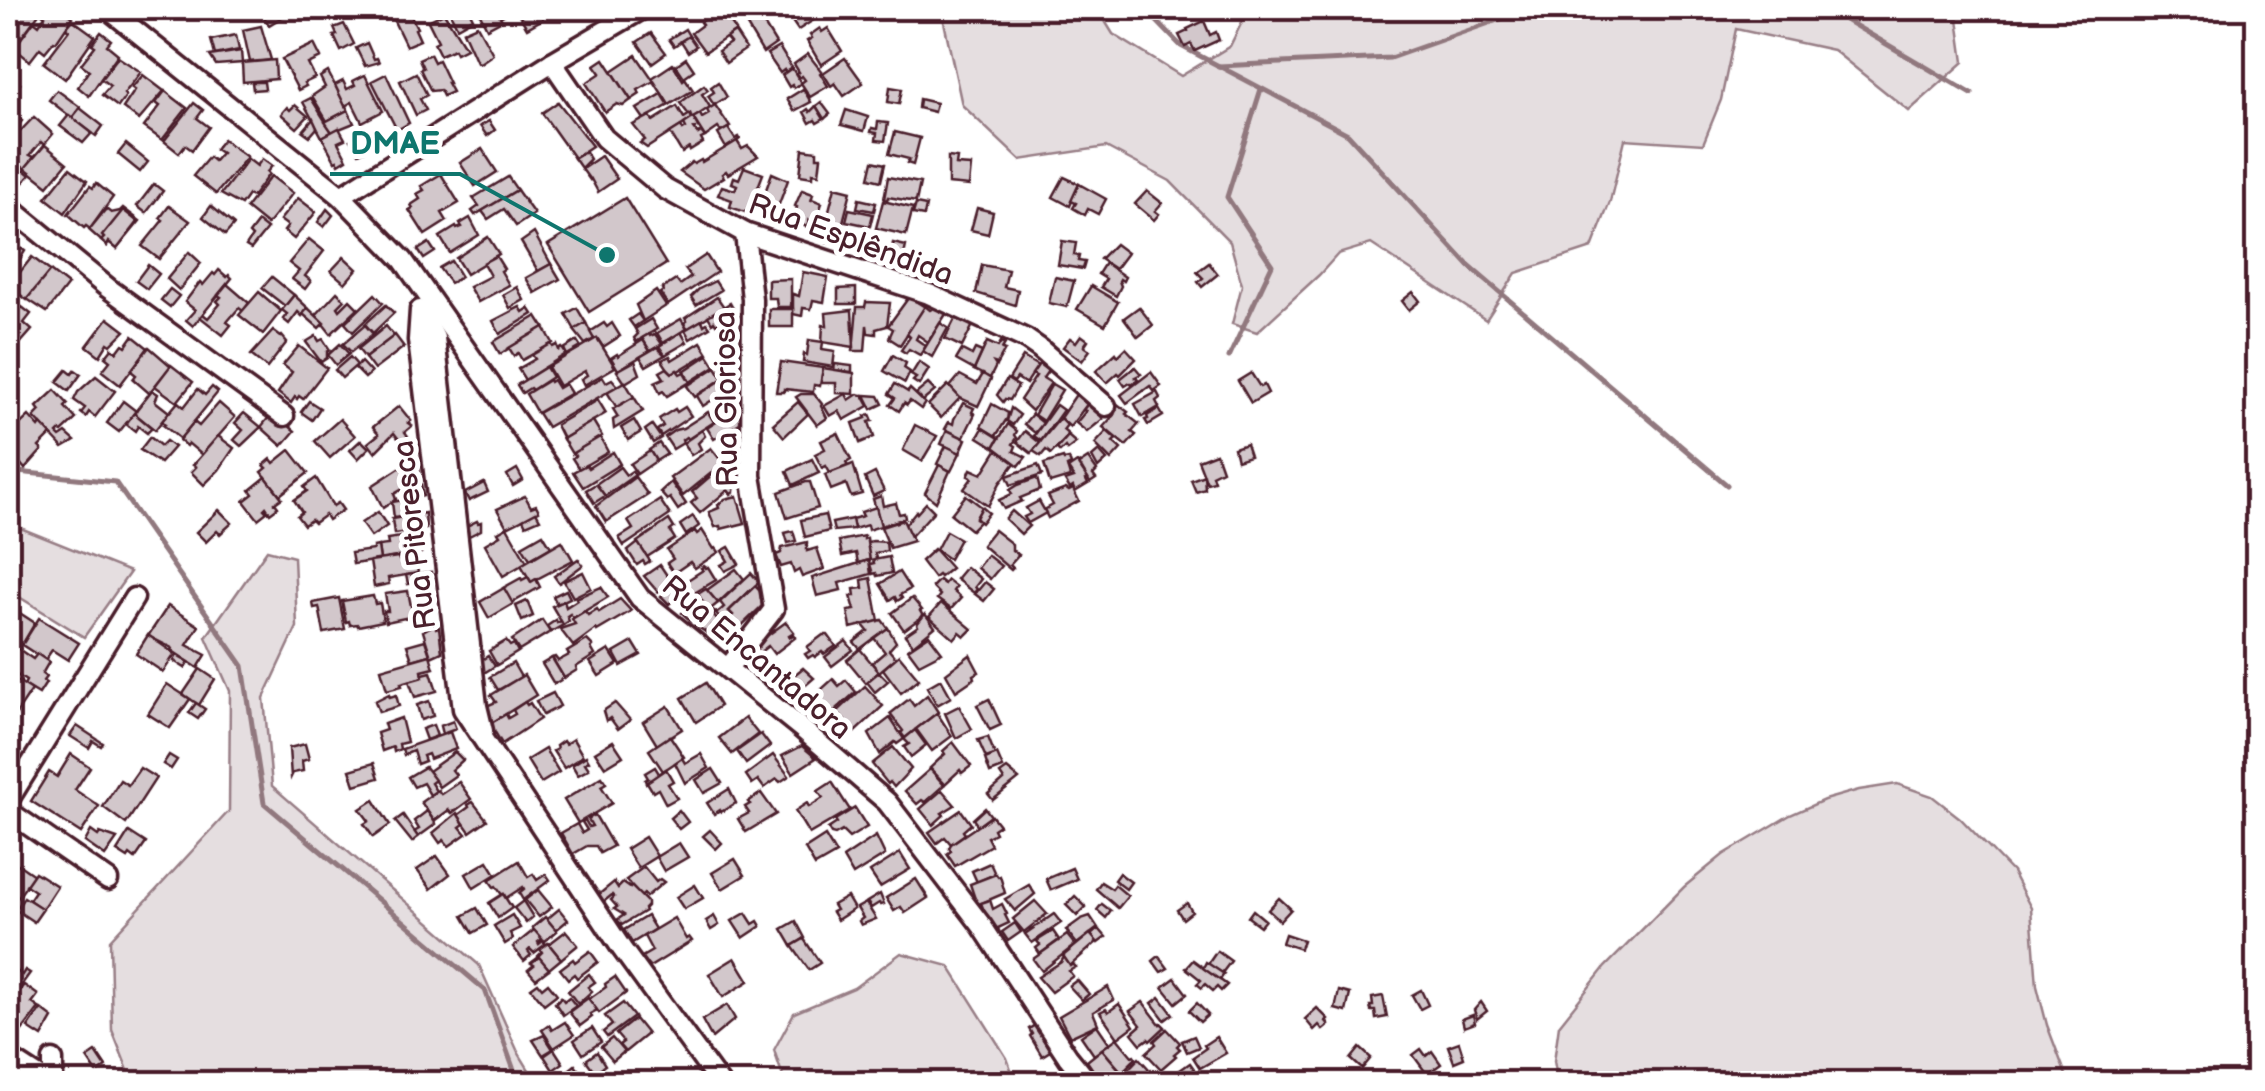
<svg xmlns="http://www.w3.org/2000/svg" width="2265" height="1091" font-family="'Balsamiq Sans',sans-serif">
	<style>
		.green { fill: #e5dee0; stroke: #987e86; stroke-width: 2.5 }
		.lines { fill: none; stroke-linecap: round; stroke-linejoin: round }
		.stream { stroke: #91787e; stroke-width: 5 }
		.building { fill: #d2c7cb; stroke: #4a1f2b; stroke-width: 2.5 }
		.minor-casing { stroke: #4a1f2b; stroke-width: 25 }
		.minor { stroke: #fff; stroke-width: 18 }
		.labels { text-anchor: middle; stroke-width: 10; stroke-linejoin: round; paint-order: stroke }
		.street-label { font-size: 30px; fill: #4a1f2b; stroke: #fff }
		.leader { fill: none; stroke: #0f766e; stroke-width: 4 }
		.callout-dot { fill: #0f766e; stroke: #fff; stroke-width: 4 }
		.callout-label { font-size: 32px; text-anchor: middle; font-weight: bold; fill: #0f766e; stroke: #fff; stroke-width: 10; stroke-linejoin: round; paint-order: stroke }
	</style>
	<rect width="100%" height="100%" fill="#fff"/>
	<filter id="ink" filterUnits="userSpaceOnUse"><feTurbulence type="fractalNoise" baseFrequency=".01" numOctaves="2"/><feDisplacementMap in="SourceGraphic" scale="20" xChannelSelector="R" yChannelSelector="G"/><feConvolveMatrix kernelMatrix="1 2 1 2 8 2 1 2 1" color-interpolation-filters="sRGB"/></filter>
	<g filter="url(#ink)">
		<!-- green -->
		<g class="green">
			<path d="M941,8H1097L1113,34L1181,76L1230,46L1249,8H1849L1958,19L1964,62L1909,111L1833,50L1736,29L1721,100L1703,144L1625,139L1610,202L1592,248L1516,273L1486,320L1371,244L1338,254L1319,275L1257,332L1232,324L1242,285L1230,242L1170,181L1106,147L1020,160L962,105Z"/>
			<path d="M8,523L130,572L84,637L8,590Z"/>
			<path d="M267,550L294,557L297,627L264,698L272,786L479,965L518,1052L537,1083H133L112,1030L110,940L229,811L230,691L206,637Z"/>
			<path d="M1897,784L1932,796L1960,818L2012,872L2031,908L2037,986L2047,1025L2069,1083H1558L1554,1061L1559,1025L1605,967L1684,887L1723,855L1790,815L1824,800L1859,790Z"/>
			<path d="M901,953L949,966L1007,1058L1016,1083H785L774,1050L794,1013L854,988Z"/>
		</g>
		<g class="lines">
			<!-- stream -->
			<g class="stream">
				<path d="M1144,8L1181,46L1348,134L1469,266L1727,485"/>
				<path d="M1825,8L1972,94"/>
				<path d="M1218,66L1390,58L1532,8"/>
				<path d="M1229,357L1272,265L1227,197L1261,89"/>
				<path d="M8,471L115,482L243,666L264,803L485,990L519,1084"/>
			</g>
		</g>
		<!-- building -->
		<g class="building">
			<path d="M14,8H43L8,56V33L13,26L8,19L15,9Z"/>
			<path d="M45,8H60L73,17L56,42L54,41L45,52L40,48L30,61L14,48L34,21L39,25L45,16L41,13Z"/>
			<path d="M264,8H297L269,25L262,14L266,11Z"/>
			<path d="M388,8H407L417,28L415,29L420,40L406,46L392,17L396,16L394,13L391,14Z"/>
			<path d="M448,8H468L473,18L457,27Z"/>
			<path d="M477,8H507L509,12L500,17L502,20L487,28Z"/>
			<path d="M515,8H537L543,19L527,28Z"/>
			<path d="M721,8L736,31L705,52L691,33L702,25L700,22Z"/>
			<path d="M736,8H754L776,44L763,53Z"/>
			<path d="M759,8H781L782,9L766,20Z"/>
			<path d="M783,8H810L817,18L798,30Z"/>
			<path d="M814,8H831L832,10L820,18Z"/>
			<path d="M444,13L466,48L456,53L454,49L440,55L434,43L438,41L428,21Z"/>
			<path d="M73,20L95,36L65,79L44,63L69,30L66,28Z"/>
			<path d="M1204,21L1210,35L1216,32L1219,40L1195,51L1191,44L1185,47L1179,35L1188,31L1187,29Z"/>
			<path d="M344,24L354,44L341,51L334,36L337,35L334,28Z"/>
			<path d="M477,25L493,54L480,63L477,62L463,31Z"/>
			<path d="M261,26L271,60L250,62L243,30Z"/>
			<path d="M820,28L822,32L828,28L842,51L821,65L807,41L812,38L810,35Z"/>
			<path d="M685,29L689,36L674,46L669,39Z"/>
			<path d="M101,32L111,40L107,45L118,54L89,96L78,87L89,70L81,64L95,46L92,44Z"/>
			<path d="M735,32L746,49L726,63L718,51L730,43L726,38Z"/>
			<path d="M651,33L666,53L652,63L637,42Z"/>
			<path d="M236,35L239,50L215,55L211,40Z"/>
			<path d="M689,36L696,46L688,52L681,41Z"/>
			<path d="M367,43L374,59L377,58L379,62L365,66L356,48Z"/>
			<path d="M314,44L321,58L308,64L315,78L304,83L306,86L298,90L282,59Z"/>
			<path d="M779,47L792,68L785,72L784,70L780,73L767,54Z"/>
			<path d="M241,51L242,63L216,65L210,56Z"/>
			<path d="M430,54L434,62L438,60L449,83H447L452,92L443,96L440,90L431,91L420,69L423,68L419,59Z"/>
			<path d="M808,54L822,72L820,73L828,86L810,97L801,83L805,80L802,76L799,78L796,73L799,72L794,64Z"/>
			<path d="M636,55L654,81L638,90L640,94L631,100L612,71Z"/>
			<path d="M118,57L141,72L124,94L126,96L118,107L102,95L110,86L101,79Z"/>
			<path d="M686,58L694,70L684,77L676,65Z"/>
			<path d="M845,58L863,83L844,96L835,83L831,86L823,73Z"/>
			<path d="M604,59L631,100L623,106L617,104L605,112L586,83L601,73L595,65Z"/>
			<path d="M275,60L276,79L243,82L242,63Z"/>
			<path d="M673,64L683,80L685,78L693,90L669,105L652,78Z"/>
			<path d="M792,68L800,81V84L794,88L792,85L789,87L782,75Z"/>
			<path d="M328,72L348,110L327,121L312,96L325,87L320,77Z"/>
			<path d="M416,73L427,95L420,99L426,110L416,115L400,81Z"/>
			<path d="M8,74L20,84L12,94L8,91Z"/>
			<path d="M386,74L409,123L397,130L372,81Z"/>
			<path d="M143,75L164,91L139,120L123,108L135,90L132,88Z"/>
			<path d="M365,75L383,111L362,122L352,102L345,106L335,85L343,81L347,89L355,85L353,81Z"/>
			<path d="M252,82H264L265,89L253,90Z"/>
			<path d="M718,82L727,97L714,105L708,96L714,92L711,87Z"/>
			<path d="M704,85L708,90L702,94L710,107L692,119L680,103Z"/>
			<path d="M890,87L902,89L899,104L888,102Z"/>
			<path d="M803,89L811,102L794,111L787,99Z"/>
			<path d="M57,90L80,107L72,118L49,100Z"/>
			<path d="M165,91L187,108L162,140L144,127L160,106L156,103Z"/>
			<path d="M662,94L669,105L644,119L637,109Z"/>
			<path d="M311,98L332,132L322,137L303,102Z"/>
			<path d="M919,99L936,103L934,112L918,108Z"/>
			<path d="M558,102L592,146L574,158L542,113Z"/>
			<path d="M821,102L830,114L824,119L816,106Z"/>
			<path d="M194,103L203,110L197,118L209,127L192,150L185,145L179,153L164,141Z"/>
			<path d="M295,105L308,116L297,128L281,114L287,107L290,110Z"/>
			<path d="M715,105L730,127L721,132L718,128L705,137L693,118L700,114L702,118L709,114L707,110Z"/>
			<path d="M677,106L684,118L690,114L692,119L647,148L640,143L645,140L633,125L650,116L653,121Z"/>
			<path d="M816,106L824,119L817,123L815,120L810,123L804,112L808,109L810,112Z"/>
			<path d="M80,108L103,126L96,136L72,118Z"/>
			<path d="M8,109L22,121L8,137L11,139L8,144Z"/>
			<path d="M348,110L354,123L332,132L325,122Z"/>
			<path d="M846,110L868,117L864,131L841,125Z"/>
			<path d="M69,115L92,133L83,143L60,126Z"/>
			<path d="M34,117L53,134L44,145L41,142L30,155L34,157L25,169L13,159L8,166V144Z"/>
			<path d="M693,118L698,127L694,129L698,134L701,132L705,137L701,139L703,143L690,151L689,148L682,153L670,133L681,126L683,130L686,128L684,124Z"/>
			<path d="M313,119L317,128L310,136L303,131Z"/>
			<path d="M489,121L495,130L487,136L480,126Z"/>
			<path d="M878,122L888,123L885,141L876,140L877,133L871,132L872,128L877,129Z"/>
			<path d="M339,128L345,139L338,142L347,159L339,164L337,160L335,161L322,137Z"/>
			<path d="M728,128L735,139L739,137L740,139L726,148L718,134Z"/>
			<path d="M895,132L920,138L913,165L907,163L909,159L889,154Z"/>
			<path d="M360,135L367,149L359,153L350,140Z"/>
			<path d="M223,139L247,157L216,194L193,176L209,157L214,161L221,153L215,149Z"/>
			<path d="M737,141L742,149L748,146L758,156L728,174L726,171L722,174L724,177L704,189L680,172L692,162L694,164L701,160L702,162Z"/>
			<path d="M126,144L148,162L140,172L118,154Z"/>
			<path d="M45,145L67,163L48,186L25,168Z"/>
			<path d="M482,149L497,172L475,186L460,163Z"/>
			<path d="M803,149L817,151V157H821L819,174L813,173V177L800,175Z"/>
			<path d="M585,151L590,159L581,168L574,158Z"/>
			<path d="M601,156L617,179L598,192L591,179L590,180L582,169Z"/>
			<path d="M948,157L957,158L956,165L971,166L969,186L948,184Z"/>
			<path d="M248,159L257,166L262,159L272,166L267,172L269,174L252,197L248,195L241,205L221,194Z"/>
			<path d="M873,161L885,164L881,181L869,178Z"/>
			<path d="M744,167L763,174L748,213L730,207L732,200L718,195L722,186L735,190L737,185L732,183L734,177L739,179Z"/>
			<path d="M70,168L87,181L65,213L46,198Z"/>
			<path d="M24,170L30,175L21,185L16,180Z"/>
			<path d="M772,173L788,180L775,215L759,209Z"/>
			<path d="M441,174L459,203L442,213L447,221L425,235L409,210L413,208L411,205L420,199L417,194L424,190L421,186Z"/>
			<path d="M271,176L293,193L267,225L246,208Z"/>
			<path d="M508,177L517,190L475,215L472,211L479,206L473,198Z"/>
			<path d="M888,177L920,183L916,202L888,197L887,200L884,199Z"/>
			<path d="M1064,177L1079,184L1070,206L1053,197Z"/>
			<path d="M96,183L113,197L90,229L86,226L84,228L68,214L90,186L93,188Z"/>
			<path d="M154,184L163,191L146,213L137,206Z"/>
			<path d="M1079,184L1106,199L1098,214L1088,209L1085,215L1073,208L1076,203L1071,201Z"/>
			<path d="M835,187L851,191L842,226L826,222Z"/>
			<path d="M517,190L534,214L516,226L504,209L488,219L482,211Z"/>
			<path d="M802,190L813,194L811,201L812,199L822,203L816,222L809,220L807,227L795,222L797,216L794,215L797,207L795,206Z"/>
			<path d="M1147,191L1162,203L1155,211L1159,214L1154,220L1135,204Z"/>
			<path d="M298,198L316,212L294,239L284,231L288,226L280,220Z"/>
			<path d="M625,198L666,264L589,312L548,245Z"/>
			<path d="M859,199L876,203L874,211L857,208Z"/>
			<path d="M883,201L913,208L906,235L876,228Z"/>
			<path d="M916,204L926,206L924,216L913,214Z"/>
			<path d="M169,206L190,221L159,259L142,246L163,220L160,218Z"/>
			<path d="M211,206L234,225L225,235L203,217Z"/>
			<path d="M123,208L140,221L117,249L109,242L107,246L89,230L106,209L111,213L120,211Z"/>
			<path d="M977,208L993,212L988,234L971,230Z"/>
			<path d="M327,209L333,215L324,227L318,222Z"/>
			<path d="M849,209L873,214L870,226L846,221Z"/>
			<path d="M123,210L138,222L117,249L109,242L107,246L101,241L104,238L102,236Z"/>
			<path d="M470,218L479,235L450,253L440,237L456,227L457,229L462,227L460,224Z"/>
			<path d="M258,222L267,229L251,249L246,246L252,237L249,234Z"/>
			<path d="M829,227L844,231L841,245L825,241Z"/>
			<path d="M534,233L551,264L538,271L521,242Z"/>
			<path d="M488,237L499,254L466,274L456,258Z"/>
			<path d="M309,239L324,251L305,276L311,281L305,289L292,279L299,271L289,263Z"/>
			<path d="M1062,241L1076,243L1074,255L1079,256L1078,261L1085,262L1083,269L1058,265Z"/>
			<path d="M13,242L25,251L10,275L8,273V249Z"/>
			<path d="M429,243L435,252L424,259L418,250Z"/>
			<path d="M893,243L906,246L902,265L889,260Z"/>
			<path d="M1115,244L1127,253L1115,269L1100,259Z"/>
			<path d="M189,252L201,263L179,290L167,279Z"/>
			<path d="M706,255L717,272L668,305L660,293L663,291L662,289L676,280L680,285L691,277L685,269Z"/>
			<path d="M496,256L504,269L501,271L509,285L478,302L469,287L490,276L483,263Z"/>
			<path d="M32,257L50,271L27,300L9,286Z"/>
			<path d="M344,257L357,269L345,283L331,271Z"/>
			<path d="M451,261L461,277L450,283L439,268Z"/>
			<path d="M1105,263L1125,277L1123,281L1120,279L1119,281L1121,286L1116,296L1101,287L1106,279L1098,274Z"/>
			<path d="M1209,263L1218,274L1202,287L1198,282L1203,278L1197,272Z"/>
			<path d="M551,264L560,279L535,293L526,278Z"/>
			<path d="M148,265L159,274L147,289L136,281Z"/>
			<path d="M982,265L1008,270L1004,287L1018,290L1015,305L976,293Z"/>
			<path d="M219,270L227,277L229,275L232,278L193,326L186,320L195,310L185,302L200,282L203,285L213,273L215,275Z"/>
			<path d="M50,271L68,285L47,312L27,299Z"/>
			<path d="M803,272L828,277L824,302L813,300L811,309L803,308L802,316L793,314V294L799,296Z"/>
			<path d="M272,277L294,295L285,306L262,288Z"/>
			<path d="M1055,277L1074,281L1067,307L1049,303Z"/>
			<path d="M791,279V307H777L776,298H768V280Z"/>
			<path d="M715,281L721,290L696,305L691,297L699,289Z"/>
			<path d="M227,284L249,303L243,311L239,308L227,322L231,325L223,335L200,317L203,314L208,318L220,304L217,301L221,297L218,295Z"/>
			<path d="M1091,286L1118,302L1105,325L1077,309Z"/>
			<path d="M517,287L524,300L510,308L503,295Z"/>
			<path d="M856,288V304H838V289Z"/>
			<path d="M170,289L179,296L170,307L161,300Z"/>
			<path d="M656,291L666,306L643,321L636,305Z"/>
			<path d="M259,292L281,311L263,334L239,315Z"/>
			<path d="M337,292L345,300L338,307L340,310L350,300L358,308L331,334L316,315Z"/>
			<path d="M1413,292L1420,301L1409,310L1402,301Z"/>
			<path d="M375,294L383,303L353,332L345,323Z"/>
			<path d="M294,295L308,308L302,316L298,312L289,324L283,319L287,314L282,310Z"/>
			<path d="M717,297L724,307L687,329L684,323L687,321L685,318Z"/>
			<path d="M909,297L925,307L900,345L889,338L893,329L888,326Z"/>
			<path d="M866,302L890,303L887,326L876,329V334L868,333L867,325L865,351H853L857,307H865Z"/>
			<path d="M730,303L735,312L716,324L714,321L712,323L708,316Z"/>
			<path d="M386,305L394,313L373,333L365,324Z"/>
			<path d="M925,306L930,310L937,306L948,311L928,342L918,335L916,339L926,346L920,355L909,349L906,353L901,350L910,337L907,334Z"/>
			<path d="M22,307L31,314L24,323L32,330L18,346L8,337V325Z"/>
			<path d="M520,307L523,312L529,308L533,314L500,334L493,321Z"/>
			<path d="M1139,307L1153,325L1138,337L1124,318Z"/>
			<path d="M308,308L324,323L319,328L303,314Z"/>
			<path d="M577,308L586,323L575,330L566,314Z"/>
			<rect x="769" y="309" width="24" height="18"/>
			<path d="M852,310L854,347L822,342L823,325L827,326L826,313Z"/>
			<path d="M638,314L643,321L634,327L629,320Z"/>
			<path d="M537,316L544,327L500,354L493,342Z"/>
			<path d="M956,317L973,325L962,347L945,339Z"/>
			<path d="M108,318L125,331L111,345L108,343L100,356L87,346Z"/>
			<path d="M651,319L657,329L636,342L634,338L638,334L635,329Z"/>
			<path d="M681,319L687,329L663,343L657,333Z"/>
			<path d="M702,320L704,325L707,323L710,327L690,339L685,330Z"/>
			<path d="M586,323L594,339L585,344L574,330Z"/>
			<path d="M604,323L607,327L612,323L620,336L603,347L597,338L594,339L590,332Z"/>
			<path d="M940,323L948,328L932,357L923,351Z"/>
			<path d="M365,325L373,334L351,352L343,344Z"/>
			<path d="M386,326L394,336L365,358L358,349Z"/>
			<path d="M544,327L553,343L522,360L518,353L514,356L509,348Z"/>
			<path d="M273,331L281,337L282,336L287,342L267,368L251,355Z"/>
			<path d="M681,332L687,342L665,355L659,346Z"/>
			<path d="M649,334L650,336L655,334L662,344L650,351L642,338Z"/>
			<path d="M395,335L404,347L374,370L365,358Z"/>
			<path d="M1081,335L1088,340L1084,346L1090,350L1082,361L1063,347L1070,338L1076,342Z"/>
			<path d="M133,336L148,348L120,385L102,371L110,361L105,357L112,348L117,352L123,344L126,346Z"/>
			<path d="M316,336L319,341L323,339L330,350L327,352V358L321,362L306,342Z"/>
			<path d="M597,338L615,367L584,385L581,379L587,375L585,371L559,386L548,367Z"/>
			<path d="M643,340L650,351L618,370L611,358L617,354L618,356Z"/>
			<path d="M809,340L823,342L822,349L835,351L833,367L803,362L804,354L807,355Z"/>
			<path d="M577,341L581,347L567,355L564,349Z"/>
			<path d="M701,342L708,353L678,371L672,373L668,369L662,360L670,356L672,360Z"/>
			<path d="M987,342L998,347L1001,342L1005,344L1002,349L1005,350L997,364L994,363L996,366L990,378L974,370Z"/>
			<path d="M340,344L349,354L336,365L328,355Z"/>
			<path d="M551,344L553,347L557,345L559,350L562,348L566,354L525,380L518,369L535,359L532,355Z"/>
			<path d="M299,346L327,368L303,399L299,396L297,399L295,397L291,403L278,393L292,372L283,365Z"/>
			<path d="M149,347L171,366L149,393L133,379L136,375L131,371Z"/>
			<path d="M657,347L665,355L646,366L640,357Z"/>
			<path d="M1126,348L1136,359L1120,375L1118,373L1107,383L1096,371L1116,353L1118,356Z"/>
			<path d="M975,349L982,352L974,370L956,360L962,350L972,355Z"/>
			<path d="M708,355L715,366L690,382L684,371Z"/>
			<path d="M893,355L906,363L904,368L910,372L905,383L884,371Z"/>
			<path d="M350,357L357,365L342,378L335,370Z"/>
			<path d="M1023,357L1038,366L1026,384L1017,378L1014,382L1009,379Z"/>
			<path d="M635,361L640,374L625,383L617,371Z"/>
			<path d="M361,362L371,373L365,378L355,368Z"/>
			<path d="M781,362L823,368L820,386L814,385L813,392L784,389V392H776Z"/>
			<path d="M919,362L929,369L919,385L913,381L916,378L911,375Z"/>
			<path d="M733,363L737,369L725,375L721,369Z"/>
			<path d="M835,364L852,366V372L834,370Z"/>
			<path d="M1039,364L1048,371L1043,378L1051,383L1032,411L1020,400L1036,376L1032,374Z"/>
			<path d="M171,365L193,382L177,402L155,386Z"/>
			<path d="M546,367L552,377L532,390L530,388L522,393L517,385Z"/>
			<path d="M716,367L723,378L695,397L687,386Z"/>
			<path d="M1135,367L1141,374L1135,377L1138,380L1132,385L1130,383L1125,386L1120,379Z"/>
			<path d="M667,368L672,373L677,370L680,374L684,372L690,382L667,396L663,391L660,393L659,391L655,382L664,378L660,372Z"/>
			<path d="M823,368L854,373V394L836,393V383H821Z"/>
			<path d="M67,370L72,374L75,370L81,374L69,391L57,382Z"/>
			<path d="M1151,372L1161,386L1154,391L1150,386L1127,403L1121,395Z"/>
			<path d="M1251,373L1260,387L1264,385L1268,393L1251,403L1238,381Z"/>
			<path d="M983,374L991,379L978,406L960,398L950,387L960,375L977,384Z"/>
			<path d="M96,376L115,391L95,417L89,412L86,417L81,413L85,408L74,400L78,392Z"/>
			<path d="M603,377L606,382L612,379L618,386L547,427L538,413Z"/>
			<path d="M723,379L729,389L703,406L697,396Z"/>
			<path d="M1007,379L1018,386L1010,400L1005,399L1003,402L997,395Z"/>
			<path d="M549,380L550,382L553,380L558,388L565,384L571,393L537,413L526,394Z"/>
			<path d="M625,382L634,397L617,408L607,392Z"/>
			<path d="M895,384L908,392L910,389L923,401L925,403L921,409L910,401L907,405L904,403L899,411L890,405L895,398L889,394Z"/>
			<path d="M928,384L935,391L923,401L916,394Z"/>
			<path d="M1052,384L1062,390L1043,421L1034,415Z"/>
			<path d="M948,385L960,398L941,418L928,405Z"/>
			<path d="M212,387L218,392L180,439L163,425L165,424L162,421L178,402L184,407L198,389L205,395Z"/>
			<path d="M55,390L68,404L65,407L76,419L62,432L60,431L57,434L60,437L66,433L75,441L63,448L34,417L40,411L37,407Z"/>
			<path d="M152,390L158,394L155,401L169,412L155,430L134,413Z"/>
			<path d="M1079,390L1091,399L1070,427L1060,418Z"/>
			<path d="M1157,392L1160,398L1156,401L1159,407L1142,417L1135,404Z"/>
			<path d="M801,394H814L822,404L821,406L827,418L817,425L796,397Z"/>
			<path d="M846,394L849,400L858,394L863,395L869,406L844,420L839,411L830,416L824,406Z"/>
			<path d="M865,395L879,396L883,404L872,409Z"/>
			<path d="M634,397L643,411L614,429L613,420L618,417L613,409Z"/>
			<path d="M598,400L606,413L563,439L556,425Z"/>
			<path d="M1112,400L1128,412L1126,414L1139,424L1132,432L1136,435L1126,446L1103,427L1114,415L1105,408Z"/>
			<path d="M123,401L136,411L119,432L107,423Z"/>
			<path d="M309,401L320,408L312,420L301,412Z"/>
			<path d="M1090,401L1098,407L1096,410L1103,419L1087,432L1076,423L1086,411L1083,410Z"/>
			<path d="M798,402L808,414L784,437L773,424Z"/>
			<path d="M219,403L235,417L202,455L188,443L186,446L179,440L194,422L199,426Z"/>
			<path d="M963,403L974,408L972,412L975,414L963,438L945,429L949,422L953,424L954,419Z"/>
			<path d="M992,404L1008,413L1007,421L1006,420L996,436L981,427Z"/>
			<path d="M1056,405L1063,410L1041,441L1034,436Z"/>
			<path d="M399,406L411,421L408,423L412,426L405,432L408,436L401,442L394,433L375,452L368,443L379,434L373,427Z"/>
			<path d="M685,407L691,416L661,436L657,430L663,426L659,419L675,409L677,412Z"/>
			<path d="M738,408L743,421L714,439L707,428Z"/>
			<path d="M1011,408L1020,415L1013,425L1007,421Z"/>
			<path d="M1159,409L1163,416L1148,425L1145,420L1148,419L1147,416Z"/>
			<path d="M273,412L295,431L282,446L261,427Z"/>
			<path d="M708,412L714,422L688,439L686,437L682,440L683,443L673,449L665,437L675,430L683,428Z"/>
			<path d="M134,413L152,428L147,433L138,426L135,431L126,424Z"/>
			<path d="M244,413L261,427L241,446L234,440L243,430L235,423Z"/>
			<path d="M870,414L873,421L869,422L874,437L860,443L853,423L866,418L865,416Z"/>
			<path d="M1032,414L1043,423L1035,433L1024,424Z"/>
			<path d="M29,416L39,427L41,424L51,435L39,447L42,450L25,469L8,449V432L9,430L12,432Z"/>
			<path d="M1060,418L1067,425L1063,430L1069,435L1051,454L1046,450L1041,456L1033,451Z"/>
			<path d="M340,419L355,436L330,458L315,441Z"/>
			<path d="M634,420L641,432L628,440L621,428Z"/>
			<path d="M593,421L602,436L572,454L563,439Z"/>
			<path d="M1008,424L1017,431L1015,435L1017,438L1013,444L1016,446L1014,451L1026,457L1019,466L994,447Z"/>
			<path d="M652,425L661,438L653,443L645,430Z"/>
			<path d="M915,425L937,436L922,461L903,450Z"/>
			<path d="M983,428L999,438L994,447L978,437Z"/>
			<path d="M702,430L705,436L698,443L701,449L691,455L683,443Z"/>
			<path d="M947,430L966,439L960,453L941,444Z"/>
			<path d="M1025,431L1040,443L1031,453L1017,442Z"/>
			<path d="M1107,431L1116,439L1113,442L1121,449L1111,460L1095,444Z"/>
			<path d="M838,433L851,460L846,463L848,466L830,473L826,466L822,468L815,454L825,449L821,441Z"/>
			<path d="M218,436L234,448L219,470L204,485L191,472L196,467L193,465Z"/>
			<path d="M1068,436L1076,443L1067,450L1065,447L1060,452L1057,449Z"/>
			<path d="M150,437L161,446L166,441L174,447L160,463L140,450Z"/>
			<path d="M600,437L608,452L579,469L572,458L575,456L573,453Z"/>
			<path d="M361,440L369,448L358,459L350,450Z"/>
			<path d="M659,443L667,454L656,461L649,450Z"/>
			<path d="M1246,444L1250,456L1237,460L1234,448Z"/>
			<path d="M946,446L960,453L951,471L937,464Z"/>
			<path d="M711,448L719,458L723,456L726,461L683,496L670,478Z"/>
			<path d="M290,450L308,473L280,495L262,472L267,468L264,465L271,459L274,463Z"/>
			<path d="M997,450L1015,463L1000,483L988,506L964,489L972,478L968,476L971,469L982,474Z"/>
			<path d="M650,451L656,461L637,474L630,464Z"/>
			<path d="M1099,451L1107,460L1098,468L1092,457Z"/>
			<path d="M613,452L620,464L583,487L573,472L586,465L588,468Z"/>
			<path d="M1216,453L1222,470L1212,475L1214,481L1207,483L1198,460Z"/>
			<path d="M1063,458L1064,460L1069,459L1071,465L1067,467L1070,477L1050,483L1044,464Z"/>
			<path d="M1088,458L1097,471L1093,475L1096,479L1090,483L1079,464Z"/>
			<path d="M812,459L819,473L793,485L787,471Z"/>
			<path d="M410,461L414,470L419,468L420,479L394,494L396,499L383,508L372,486Z"/>
			<path d="M1077,463L1088,479L1086,480L1088,484L1075,492L1073,487L1070,489L1065,481L1074,478L1068,469Z"/>
			<path d="M853,464L862,494L851,497L846,484L831,490L825,475Z"/>
			<path d="M939,465L950,471L936,502L925,493Z"/>
			<path d="M1038,465L1042,475L1011,485L1007,476Z"/>
			<path d="M620,467L626,475L632,471L635,475L605,496L596,484Z"/>
			<path d="M721,467L735,482L734,492L731,494L728,490L700,513L691,503L697,498L692,492Z"/>
			<path d="M517,469L523,480L513,486L507,475Z"/>
			<path d="M875,473L884,491L873,496L865,478Z"/>
			<path d="M1204,475L1205,489L1196,492L1191,480Z"/>
			<path d="M266,477L282,498L275,503L278,507L270,513L266,507L264,509L267,512L258,519L244,501L253,494L250,490Z"/>
			<path d="M635,477L648,495L606,522L596,506Z"/>
			<path d="M316,478L333,506L338,503L343,510L328,520L325,515L314,523L311,520L304,525L297,516L302,512L294,500L307,491L304,487Z"/>
			<path d="M1037,478L1040,490L1020,498L1022,501L1004,509L999,500L1012,494L1010,490L1018,485Z"/>
			<path d="M671,482L686,504L678,510L670,498L667,500L660,492Z"/>
			<path d="M806,482H810L818,508L787,518L779,492Z"/>
			<path d="M484,483L488,492L469,501L465,493Z"/>
			<path d="M421,484L423,496L413,499L409,491Z"/>
			<path d="M596,484L605,496L594,503L586,490Z"/>
			<path d="M1066,489L1069,491L1073,489L1079,501L1048,518L1044,510L1053,505L1048,496Z"/>
			<path d="M966,495L982,507L976,518L980,521L971,530L951,514Z"/>
			<path d="M525,496L531,507L536,505L539,511L507,527L497,509Z"/>
			<path d="M737,496L745,523L721,529L720,526L715,527L709,512L719,508L718,505L725,499Z"/>
			<path d="M881,496L883,506L896,503L899,514L904,513L905,518L881,526L873,499Z"/>
			<path d="M410,499L413,515L394,518L392,502Z"/>
			<path d="M660,500L670,515L624,546L619,538L633,529L628,521Z"/>
			<path d="M1039,501L1046,513L1028,523L1024,517L1030,514L1026,508Z"/>
			<path d="M926,503L934,511L911,536L904,526L916,511L917,513Z"/>
			<path d="M876,507L881,526L868,530L867,525L854,529L852,519L863,516L861,512Z"/>
			<path d="M982,507L989,513L981,523L976,518Z"/>
			<path d="M219,510L232,523L220,534L217,531L206,542L196,532Z"/>
			<path d="M1012,511L1029,526L1021,534L1005,519Z"/>
			<path d="M378,512L387,526L371,537L361,523Z"/>
			<path d="M536,512L540,519L526,525L523,519Z"/>
			<path d="M425,513L426,529L394,534L392,519Z"/>
			<path d="M825,515L829,531L805,537L801,520Z"/>
			<path d="M693,516L699,526L686,535L680,525Z"/>
			<path d="M852,519L854,529L834,531L832,523Z"/>
			<path d="M669,520L674,528L670,531L675,539L647,557L637,542Z"/>
			<path d="M903,520L913,541L890,548L881,527Z"/>
			<path d="M477,521L478,523L481,522V530L469,536L467,526Z"/>
			<path d="M507,527L527,562L503,576L485,544L500,535L498,532Z"/>
			<path d="M702,530L714,549L716,548L719,552L695,568L690,562L674,573L667,563L673,559L667,550L695,531L697,534Z"/>
			<path d="M994,530L1012,544V550L1019,555L1010,565L1013,568L1011,570L982,545Z"/>
			<path d="M793,531L796,541L788,543L785,533Z"/>
			<path d="M946,531L960,539L949,559L936,550Z"/>
			<path d="M422,534L424,546L420,547L421,553L380,560L378,546L388,545L387,539Z"/>
			<path d="M543,534L551,547L530,559L522,546Z"/>
			<path d="M864,536V539L867,538L870,560L858,563L856,553L842,556L839,541Z"/>
			<path d="M562,541L573,560L531,582L521,565Z"/>
			<path d="M873,541L886,542L887,551L875,553L876,559L870,560L867,542Z"/>
			<path d="M807,542V551L817,548L824,569L802,577L799,570L794,573L791,564L781,567L776,555L781,553L782,548Z"/>
			<path d="M638,543L650,561L645,564L643,561L637,565L628,551Z"/>
			<path d="M378,546L380,560L353,564L351,553L373,550V547Z"/>
			<path d="M729,547L739,564L725,571L721,565L728,561L722,551Z"/>
			<path d="M934,549L951,568L940,577L938,575L934,578L921,561Z"/>
			<path d="M415,555L418,573L388,578L389,584L374,587L370,561L398,557L399,560H403L402,556Z"/>
			<path d="M987,555L1001,566L990,579L977,568Z"/>
			<path d="M889,557L892,573L877,576L876,573L873,574L870,564L874,563L873,560Z"/>
			<path d="M578,559L583,565L559,583L554,576Z"/>
			<path d="M869,560L871,574L839,583L841,590L817,596L812,578Z"/>
			<path d="M660,565L672,583L658,592L644,576Z"/>
			<path d="M704,566L706,568L708,567L716,580L691,595L683,583L703,570L701,568Z"/>
			<path d="M966,567L981,579L975,587L977,589L974,593L956,579Z"/>
			<path d="M736,569L744,579L718,603L707,590Z"/>
			<path d="M431,572L432,580L408,584L406,575Z"/>
			<path d="M583,572L591,588L573,597L564,581Z"/>
			<path d="M899,572L910,589L900,595L902,598L897,601L895,597L890,600L880,584Z"/>
			<path d="M751,573L759,582L731,609L729,611L733,615L724,623L716,614L724,607L720,602Z"/>
			<path d="M528,577L531,582L536,579L540,587L512,603L503,588L521,578L522,580Z"/>
			<path d="M871,578L879,621L851,628L848,611L855,610L851,596H855L854,589L863,588L862,580Z"/>
			<path d="M939,580L944,584L947,580L956,587L953,591L961,598L951,609L937,599L940,595L932,587Z"/>
			<path d="M985,582L994,589L984,601L975,594Z"/>
			<path d="M672,586L679,595L669,604L661,596Z"/>
			<path d="M755,586L760,591L762,606L728,639L719,642L712,636L733,615L729,611L731,609Z"/>
			<path d="M601,587L608,597L573,618L570,614L567,616L569,621L563,625L552,606L564,601L566,607L577,600L576,598Z"/>
			<path d="M504,588L513,604L489,618L480,602Z"/>
			<path d="M706,589L718,603L708,611L698,594Z"/>
			<path d="M566,590L570,598L557,604L553,596Z"/>
			<path d="M408,591L411,606L418,605L419,615L386,622L384,611H388L385,594Z"/>
			<path d="M373,596L375,604L380,603L383,621L358,626L357,624L350,625L349,621L346,622L342,601Z"/>
			<path d="M695,596L705,608L691,621L682,613L687,608L685,606Z"/>
			<path d="M339,598L345,629L324,633L319,607L314,608L313,603Z"/>
			<path d="M912,598L922,610L920,611L923,616L904,630L892,613Z"/>
			<path d="M9,599L13,601L9,606L35,623L22,645L8,635V602Z"/>
			<path d="M620,599L631,611L597,631L596,629L573,646L560,629L575,624L572,619L585,611L588,615L597,609L599,612Z"/>
			<path d="M527,601L533,616L522,621L516,606Z"/>
			<path d="M941,603L972,629L965,636L960,632L954,639L929,617Z"/>
			<path d="M168,606L199,626L187,645L206,655L198,668L171,650L172,648L148,636Z"/>
			<path d="M711,609L716,612L713,615L719,622L714,629L711,626L707,633L695,625L707,611Z"/>
			<path d="M925,614L935,627L913,645L905,635L918,626L917,624Z"/>
			<path d="M39,618L79,643L68,660L52,650L45,660L22,645Z"/>
			<path d="M542,620L550,632L519,651L512,640Z"/>
			<path d="M556,620L557,623L561,621L563,625L551,632L547,626Z"/>
			<path d="M882,620L888,628L860,649L854,642L868,631L863,625Z"/>
			<path d="M786,622L794,632L789,635L790,637L794,634L796,637L774,654L768,646L755,656L757,659L752,663L744,648L762,635L764,638Z"/>
			<path d="M435,624L436,628L439,627L442,652L431,657L423,631Z"/>
			<path d="M888,628L896,642L889,650L896,658L879,672L872,663L885,652L874,638Z"/>
			<path d="M148,635L175,654L163,672L136,654Z"/>
			<path d="M823,635H828L836,646L824,654L822,652L815,657L813,655L808,658L805,654L810,651L807,647Z"/>
			<path d="M929,635L942,652L919,664L908,649Z"/>
			<path d="M425,640L430,655L412,660L407,645Z"/>
			<path d="M587,640L593,646L591,648L595,655L576,667L577,670L564,678L552,658L555,657L558,661L569,655L567,652Z"/>
			<path d="M506,641L510,646L514,644L518,652L497,665L489,651Z"/>
			<path d="M846,641L853,650L832,666L825,657Z"/>
			<path d="M633,642L641,655L621,666L614,653Z"/>
			<path d="M17,648L33,659L37,654L49,662L42,674L46,677L43,681L46,683L39,694L24,685L26,681L17,675L15,679L8,674V662Z"/>
			<path d="M860,649L879,672L866,683L847,660Z"/>
			<path d="M609,650L618,664L599,676L590,662Z"/>
			<path d="M177,655L189,662L185,668L174,661Z"/>
			<path d="M430,655L434,668L422,671L423,677L401,683L402,686L387,690L381,669Z"/>
			<path d="M899,655L919,679L901,693L883,669Z"/>
			<path d="M970,655L979,672L974,675L975,678L956,691L946,673Z"/>
			<path d="M488,656L495,666L476,678L475,664Z"/>
			<path d="M552,658L564,678L554,684L542,664Z"/>
			<path d="M513,663L521,677L498,690L490,677Z"/>
			<path d="M803,668L814,678L799,691L789,679Z"/>
			<path d="M200,669L215,679L199,705L183,694Z"/>
			<path d="M431,672L437,691L415,697L409,681L423,677V674Z"/>
			<path d="M879,672L888,681L875,692L867,682Z"/>
			<path d="M524,675L536,695L490,724L484,707L496,702L491,695Z"/>
			<path d="M10,676L32,690L14,717L8,712V679Z"/>
			<path d="M833,679L839,686L846,680L856,692L829,716L813,697Z"/>
			<path d="M941,679L951,697L937,705L927,687Z"/>
			<path d="M706,683L720,706L696,722L682,698Z"/>
			<path d="M167,684L190,699L170,728L148,714Z"/>
			<path d="M865,686L883,706L855,732L837,712Z"/>
			<path d="M553,693L560,706L543,715L536,701Z"/>
			<path d="M389,694L390,697L396,695L399,706L379,712L375,701Z"/>
			<path d="M927,695L938,712L905,738L901,733L903,731L890,714L909,699L914,706Z"/>
			<path d="M989,699L1001,725L990,730L977,705Z"/>
			<path d="M429,701L433,716L421,720L417,705Z"/>
			<path d="M525,702L527,705L530,703L540,719L502,744L490,724L506,714L508,718L515,714L513,710Z"/>
			<path d="M196,703L205,709L198,719L189,713Z"/>
			<path d="M615,703L630,720L618,729L610,718L606,721L603,711Z"/>
			<path d="M668,706L682,729L657,745L643,722Z"/>
			<path d="M959,706L972,729L956,738L945,713Z"/>
			<path d="M937,713L952,736L932,751L916,729Z"/>
			<path d="M401,718L407,742L399,744L400,749L394,752L393,747L382,751L377,733L386,730L384,724Z"/>
			<path d="M745,718L758,734L732,754L719,738Z"/>
			<path d="M890,718L904,739L897,744L895,742L880,754L869,734Z"/>
			<path d="M453,721L456,729L442,734L440,726Z"/>
			<path d="M433,725L437,736L426,740L422,729Z"/>
			<path d="M77,726L103,743L101,746L93,741L89,748L70,736Z"/>
			<path d="M915,730L926,745L911,757L904,747L909,744L904,739Z"/>
			<path d="M450,732L456,749L430,759L428,754L423,756L425,761L417,764L413,751L404,755L402,749Z"/>
			<path d="M761,734L770,746L746,764L737,751Z"/>
			<path d="M670,736L684,757L663,771L649,750Z"/>
			<path d="M988,737L995,755L986,758L978,740Z"/>
			<path d="M573,739L583,756L564,768L553,751L557,749L556,746L563,741L565,744Z"/>
			<path d="M613,741L623,756L605,767L595,752Z"/>
			<path d="M953,742L971,766L962,773L960,770L945,784L930,768L945,754L943,751Z"/>
			<path d="M305,744L309,759L302,761L303,771L293,773L291,777L289,748Z"/>
			<path d="M802,746L816,758L793,773L782,756Z"/>
			<path d="M893,747L911,769L894,787L890,782L888,784L872,764Z"/>
			<path d="M545,749L559,772L541,783L527,760Z"/>
			<path d="M455,752L463,760L452,770L456,775L439,787L428,771Z"/>
			<path d="M71,754L90,767L75,790L99,806L81,833L31,801L49,772L57,777Z"/>
			<path d="M701,754L709,768L685,783L675,763L682,758L685,763Z"/>
			<path d="M997,754L1003,768L990,773L985,759Z"/>
			<path d="M169,755L177,760L171,769L163,764Z"/>
			<path d="M773,755L789,776L780,782L777,779L764,788L758,780L752,784L746,775Z"/>
			<path d="M586,756L589,761L585,763L589,769L578,775L572,765Z"/>
			<path d="M374,763L379,778L355,785L350,770Z"/>
			<path d="M425,767L435,780L431,783L436,791L430,795L423,783L414,787L408,777Z"/>
			<path d="M655,767L660,775L646,783L645,780L648,778L645,773Z"/>
			<path d="M140,768L156,778L126,824L103,807L120,780L128,785Z"/>
			<path d="M666,769L673,781L668,784L677,798L666,804L658,789L653,792L647,782Z"/>
			<path d="M713,769L722,783L704,793L696,780Z"/>
			<path d="M930,769L944,785L925,802L922,800L917,804L905,791Z"/>
			<path d="M1007,769L1019,779L993,800L988,794L1004,780L1000,774Z"/>
			<path d="M602,777L606,783L601,786L612,803L578,823L564,800Z"/>
			<path d="M459,782L471,799L452,813L449,810L434,821L421,802L438,790L441,794Z"/>
			<path d="M832,782L850,810L809,834L795,811L807,803L809,807L823,798L818,791Z"/>
			<path d="M729,789L736,803L721,812L720,810L714,814L707,803Z"/>
			<path d="M942,790L955,805L942,813L944,815L933,825L920,809Z"/>
			<path d="M761,793L776,814L746,832L738,819L749,813L745,807L750,804L748,802Z"/>
			<path d="M374,800L390,825L373,837L364,824L369,821L360,809Z"/>
			<path d="M473,802L487,820L470,832L458,815L469,807L468,805Z"/>
			<path d="M855,808L867,827L849,838L842,831L835,835L831,834L828,829L837,823L835,820Z"/>
			<path d="M985,808L991,816L978,826L973,819Z"/>
			<path d="M679,810L688,822L679,829L670,818Z"/>
			<path d="M961,810L971,824L963,831L965,834L951,844L945,837L937,843L929,832Z"/>
			<path d="M427,811L436,824L418,837L414,832L419,829L414,821Z"/>
			<path d="M457,813L464,824L460,827L466,834L449,846L444,840L440,843L433,833Z"/>
			<path d="M403,815L418,837L412,842L395,821Z"/>
			<path d="M595,815L613,846L600,853L596,846H587L573,854L561,833L577,824L582,833L587,830L582,822L585,820L589,827L592,826L588,819Z"/>
			<path d="M992,816L999,825L993,829L995,833L987,837L991,845L955,866L947,854L951,851L949,848L951,844Z"/>
			<path d="M710,830L722,843L716,849L703,836Z"/>
			<path d="M91,831L98,836L100,833L117,839L105,856L85,842Z"/>
			<path d="M129,832L146,843L135,859L130,855L128,858L117,851Z"/>
			<path d="M825,836L836,854L815,866L805,849Z"/>
			<path d="M876,836L885,855L853,875L843,858Z"/>
			<path d="M645,837L657,856L638,868L626,849Z"/>
			<path d="M679,843L688,857L664,871L656,857Z"/>
			<path d="M900,853L910,869L880,887L870,872Z"/>
			<path d="M437,856L450,874L431,889L417,870Z"/>
			<path d="M735,859L745,875L722,889L712,873Z"/>
			<path d="M12,860L34,875L13,904L8,900V867Z"/>
			<path d="M488,861L496,874L474,888L466,874Z"/>
			<path d="M519,861L528,877L533,874L537,880L546,874L550,880L523,900L519,893L524,889L523,887L506,898L504,894L502,895L496,886L494,887L489,880Z"/>
			<path d="M990,863L995,874L977,882L972,871Z"/>
			<path d="M644,867L656,882L660,879L664,882L646,897L644,894L641,897L626,880Z"/>
			<path d="M1072,868L1077,879L1051,890L1046,879Z"/>
			<path d="M35,872L57,886L42,909L29,900L35,891L26,885Z"/>
			<path d="M1119,873L1131,882L1126,889L1114,880Z"/>
			<path d="M996,874L998,877L1000,876L1005,893L977,905L970,884Z"/>
			<path d="M916,879L928,898L905,913L901,907L894,911L886,898Z"/>
			<path d="M614,882L618,888L623,883L630,888L631,886L647,902V906L644,909L645,911L622,925L617,920L624,915L614,909L617,907L611,900L614,897L612,895L602,903L597,896Z"/>
			<path d="M1101,882L1112,889L1115,885L1128,896L1118,908L1096,889Z"/>
			<path d="M695,885L703,898L684,909L676,897Z"/>
			<path d="M1029,885L1035,894L1015,911L1005,899Z"/>
			<path d="M538,890L552,907L539,917L525,900Z"/>
			<path d="M503,894L512,908L498,918L489,903Z"/>
			<path d="M880,894L884,904L881,905L879,903L871,908L867,902Z"/>
			<path d="M1075,896L1086,907L1077,916L1066,905Z"/>
			<path d="M24,897L43,909L34,922L16,910Z"/>
			<path d="M847,897L854,909L837,920L832,912L836,910L833,905Z"/>
			<path d="M1279,898L1291,909L1280,921L1268,910Z"/>
			<path d="M990,900L993,909L1002,904L1007,914L1005,915L1009,923L998,928L999,931L996,933L988,921L981,903Z"/>
			<path d="M523,901L533,917L526,923L514,908Z"/>
			<path d="M1035,901L1047,914L1024,932L1013,919Z"/>
			<path d="M866,903L876,919L861,925L859,921L863,918L857,908Z"/>
			<path d="M1187,903L1192,912L1183,919L1177,910Z"/>
			<path d="M1102,904L1111,911L1106,918L1097,910Z"/>
			<path d="M477,908L487,925L473,933L463,916Z"/>
			<path d="M559,909L568,920L556,930L547,919Z"/>
			<path d="M1253,910L1265,920L1260,926L1248,917Z"/>
			<path d="M746,913L753,924L758,921L761,926L743,938L732,921Z"/>
			<path d="M1054,914L1061,923L1032,943L1025,934Z"/>
			<path d="M512,915L520,928L510,933L513,939L505,944L494,926Z"/>
			<path d="M647,916L655,929L632,943L624,930Z"/>
			<path d="M714,916L719,925L711,930L706,921Z"/>
			<path d="M1090,916L1098,928L1077,944L1066,930L1081,919Z"/>
			<path d="M545,917L557,931L544,942L532,928Z"/>
			<path d="M674,918L686,939L689,937L692,941L648,968L640,958L652,951L644,936Z"/>
			<path d="M796,921L805,938L792,946L782,929Z"/>
			<path d="M1015,923L1021,932L1008,941L1002,932Z"/>
			<path d="M534,930L542,939L538,942L539,944L543,941L546,944L534,953L530,949L528,951L531,955L524,961L513,947Z"/>
			<path d="M1097,930H1100L1106,937L1098,943L1091,935Z"/>
			<path d="M566,931L578,945L561,959L549,944Z"/>
			<path d="M1053,931L1059,940L1040,954L1036,948L1040,945L1037,941Z"/>
			<path d="M1090,934L1097,942L1070,966L1063,956Z"/>
			<path d="M1285,934L1303,940L1300,949L1282,943Z"/>
			<path d="M1067,935L1075,945L1042,971L1033,959Z"/>
			<path d="M804,939L820,963L809,970L792,946Z"/>
			<path d="M548,943L561,959L549,969L538,956L542,952L540,949Z"/>
			<path d="M590,951L598,962L577,978L574,974L568,979L560,969L573,959L575,962Z"/>
			<path d="M1217,951L1231,961L1222,973L1208,964Z"/>
			<path d="M1159,956L1168,968L1161,972L1153,961Z"/>
			<path d="M539,957L549,969L536,979L528,970L534,965L531,963Z"/>
			<path d="M1064,957L1070,966L1073,964L1076,967L1069,971L1073,976L1051,992L1038,977L1061,962Z"/>
			<path d="M735,958L749,981L723,997L709,974Z"/>
			<path d="M1193,960L1227,985L1221,991L1217,987L1213,991L1205,984L1202,988L1197,984L1201,980L1186,968Z"/>
			<path d="M1206,962L1224,974L1220,980L1203,968Z"/>
			<path d="M14,969L22,975L25,970L30,973L11,999L8,997V978Z"/>
			<path d="M589,974L595,982L588,987L592,991L578,1004L568,991Z"/>
			<path d="M615,977L626,993L599,1013L589,999L606,987L605,984Z"/>
			<path d="M1175,978L1187,994L1176,1003L1163,987Z"/>
			<path d="M1077,980L1089,994L1082,1000L1069,986Z"/>
			<path d="M538,983L542,988L548,983L557,994L544,1004L531,988Z"/>
			<path d="M24,985L38,995L32,1003L39,1008L18,1036L8,1028V1016L13,1008L17,1010L19,1006L11,1000Z"/>
			<path d="M1108,987L1114,1000L1093,1012L1098,1024L1070,1037L1059,1016Z"/>
			<path d="M1421,990L1428,1005L1420,1009L1412,995Z"/>
			<path d="M1339,991L1350,994L1346,1012L1335,1009Z"/>
			<path d="M1383,996L1387,1017L1376,1019L1375,1011H1371L1370,1006H1373L1372,998Z"/>
			<path d="M561,997L564,1001L569,997L576,1006L563,1015L555,1003Z"/>
			<path d="M1160,997L1173,1014L1165,1020L1152,1003Z"/>
			<path d="M588,998L597,1010L590,1014L592,1017L580,1026L569,1012Z"/>
			<path d="M1143,1002L1160,1024L1161,1023L1165,1027L1150,1041L1148,1039L1141,1044L1132,1033L1141,1025L1130,1011Z"/>
			<path d="M1481,1002L1487,1011L1477,1019L1474,1010Z"/>
			<path d="M623,1003L634,1017L607,1037L603,1032L612,1025L605,1016Z"/>
			<path d="M1197,1003L1208,1015L1200,1022L1189,1011Z"/>
			<path d="M1119,1004L1134,1026L1118,1038L1100,1012L1106,1009L1108,1012Z"/>
			<path d="M727,1005L735,1019L712,1038L702,1020Z"/>
			<path d="M1317,1008L1328,1019L1326,1021L1329,1025L1323,1030L1319,1025L1314,1030L1305,1019Z"/>
			<path d="M41,1009L53,1018L42,1037L28,1028Z"/>
			<path d="M1473,1015L1475,1023L1464,1027L1462,1019Z"/>
			<path d="M635,1019L647,1034L625,1052L619,1045L623,1042L616,1034Z"/>
			<path d="M565,1022L574,1035L554,1048L542,1030L549,1025L552,1030Z"/>
			<path d="M1035,1025L1050,1051L1042,1056L1030,1036L1032,1034L1029,1029Z"/>
			<path d="M1097,1025L1110,1044L1094,1055L1081,1036Z"/>
			<path d="M592,1028L601,1042L583,1054L574,1040Z"/>
			<path d="M1167,1029L1180,1043L1177,1046L1180,1049L1174,1054L1176,1056L1161,1069L1146,1053L1156,1044L1154,1041Z"/>
			<path d="M544,1035L553,1049L543,1055L533,1040Z"/>
			<path d="M1194,1036L1199,1047L1187,1052L1182,1041Z"/>
			<path d="M1216,1037L1226,1053L1200,1068L1193,1057L1206,1048L1204,1045Z"/>
			<path d="M612,1038L624,1052L613,1061L601,1047Z"/>
			<path d="M1117,1038L1132,1056L1134,1055L1136,1058L1122,1072L1102,1049Z"/>
			<path d="M1459,1042L1464,1058L1454,1062L1448,1046Z"/>
			<path d="M1360,1048L1371,1058L1362,1069L1351,1059Z"/>
			<path d="M554,1049L563,1063L553,1070L544,1056Z"/>
			<path d="M1102,1049L1123,1074L1114,1084H1101L1089,1068L1091,1067L1087,1061Z"/>
			<path d="M1421,1049L1426,1056L1432,1051L1441,1064L1427,1074L1413,1055Z"/>
			<path d="M96,1052L106,1067L97,1073L87,1058Z"/>
			<path d="M597,1052L605,1065L595,1072L586,1060Z"/>
			<path d="M1139,1058L1149,1069L1142,1076L1149,1084H1114Z"/>
			<path d="M1190,1063L1198,1074L1181,1084H1174L1170,1077Z"/>
			<path d="M575,1065L585,1079L579,1084H559L556,1080Z"/>
		</g>
		<g class="lines">
			<defs>
				<g id="minor">
					<path d="M107,8L341,196L403,260L640,598L801,728L887,802L982,926L1068,1057L1090,1084"/>
					<path d="M552,62L604,138L665,189L745,233L929,294L1026,339L1039,348L1106,406"/>
					<path d="M341,196L552,62L644,8"/>
					<path d="M8,206L108,288L284,416"/>
					<path d="M420,310L418,340L463,709L622,949L720,1084"/>
					<path d="M422,313L435,338L477,706L483,731"/>
					<path d="M728,668L774,609L751,476L752,299L745,233"/>
					<path d="M8,801L134,598"/>
					<path d="M8,811L108,880"/>
					<path d="M8,1057L50,1084"/>
					<path d="M53,1060V1084"/>
				</g>
			</defs>
			<!-- minor casing -->
			<use href="#minor" class="minor-casing"/>
			<!-- minor -->
			<use href="#minor" class="minor"/>
		</g>
	</g>
	<g class="labels">
		<!-- street labels -->
		<g class="street-label">
			<text transform="translate(851 239) rotate(20)" y="10">Rua Esplêndida</text>
			<text transform="translate(726 399) rotate(-91)" y="10">Rua Gloriosa</text>
			<text transform="translate(414 535) rotate(-97)" y="10">Rua Pitoresca</text>
			<text transform="translate(757 657) rotate(40)" y="10">Rua Encantadora</text>
		</g>
	</g>
	<!-- callouts -->
	<path class="leader" d="M607 255L460 174H330"/>
	<circle class="callout-dot" cx="607" cy="255" r="10"/>
	<g class="callout-label">
		<text x="395" y="154">DMAE</text>
	</g>
	<!-- margin -->
	<rect width="2265" height="1091" fill="none" stroke="#fff" stroke-width="40"/>
	<rect x="20" y="20" width="2225" height="1051" fill="none" stroke="#4a1f2b" stroke-width="4" filter="url(#ink)"/>
</svg>
